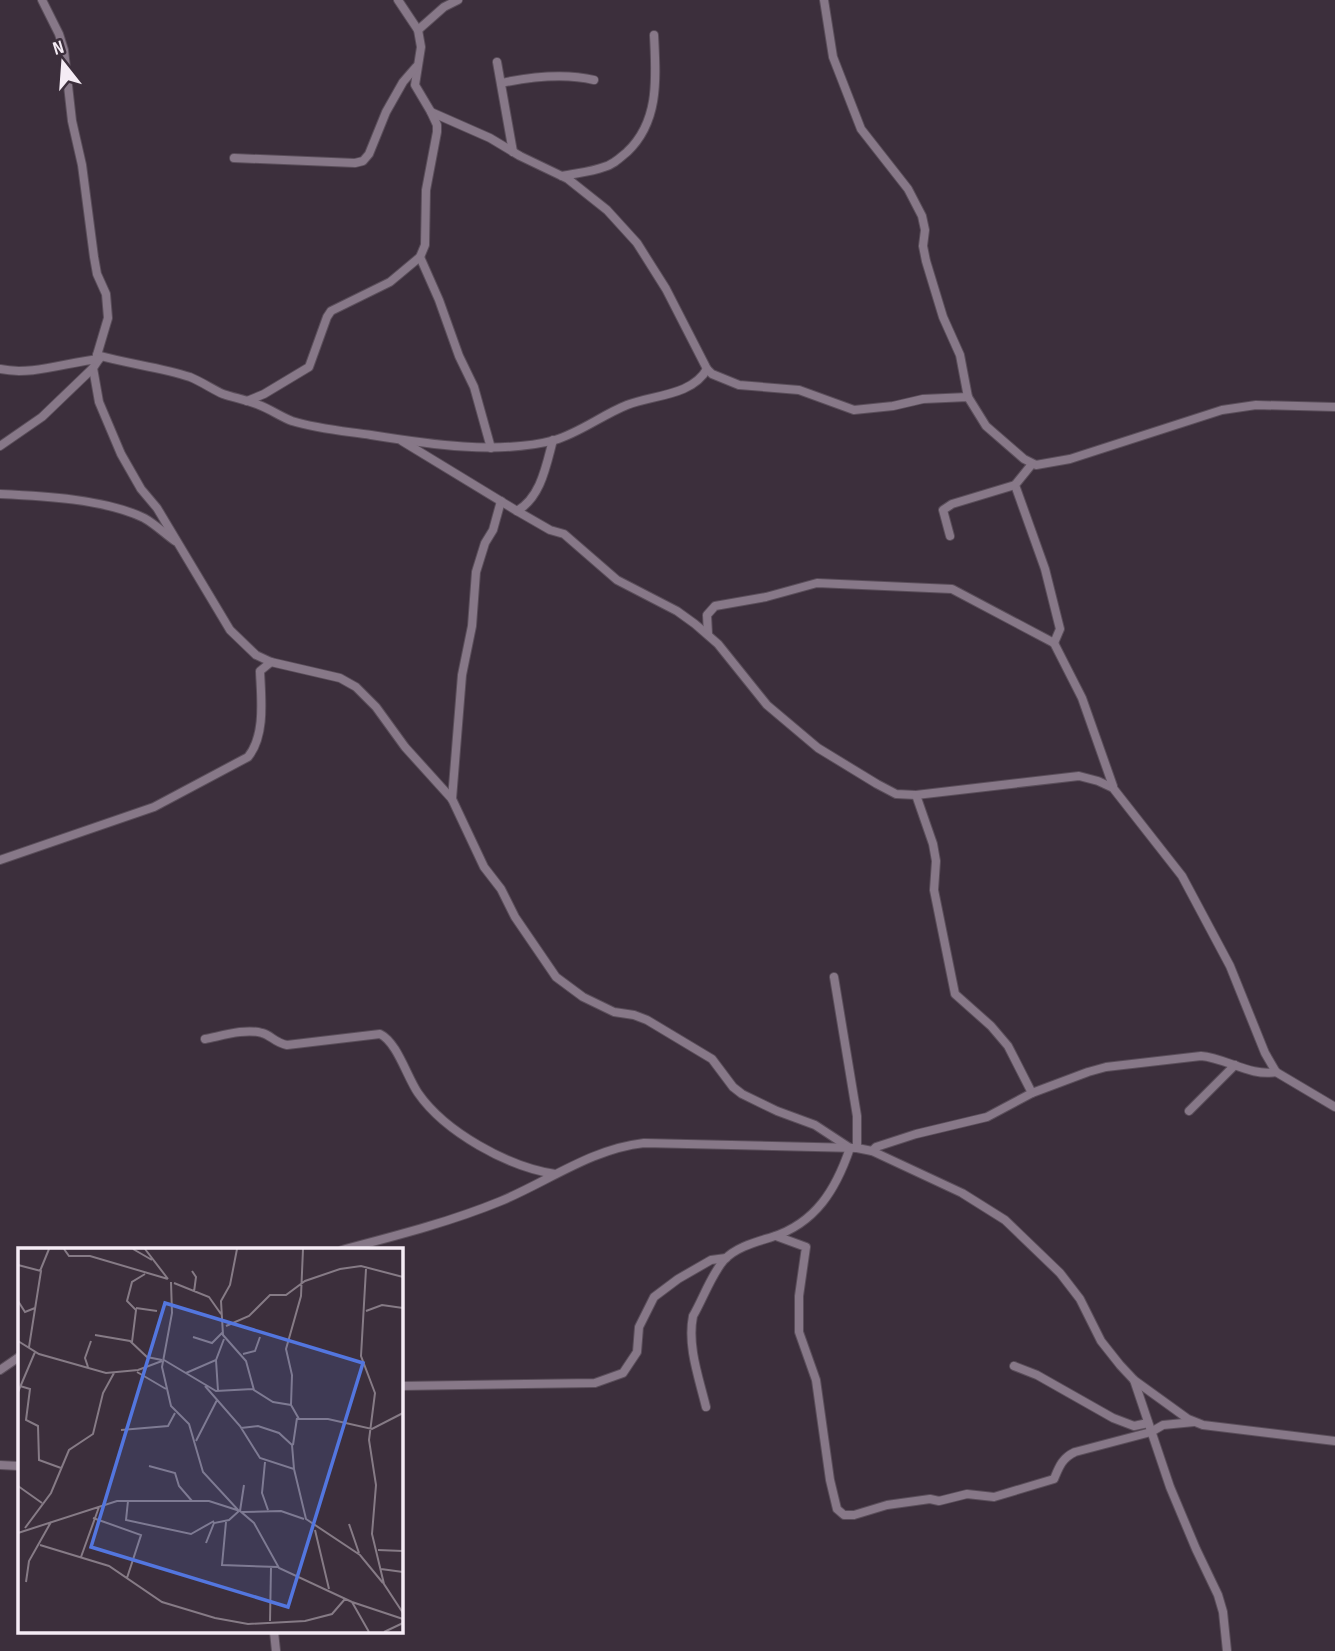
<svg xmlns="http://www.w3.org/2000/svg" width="1335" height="1651" font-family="'Sofia Sans Condensed',sans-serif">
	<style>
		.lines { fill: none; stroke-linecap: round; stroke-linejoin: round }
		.minor-casing { stroke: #5a4e5a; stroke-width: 10 }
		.minor { stroke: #877888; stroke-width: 8 }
		.inset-road { fill: none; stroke: #867b86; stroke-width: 2 }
		.view { fill: #5376df; fill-opacity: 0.15; stroke: #5376df; stroke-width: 3.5 }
		.inset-edge { fill: none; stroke: #f5ecf5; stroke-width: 3.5 }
	</style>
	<rect width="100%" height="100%" fill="#3c2f3c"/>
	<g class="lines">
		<defs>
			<g id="minor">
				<path d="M42,0L59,34L64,50L72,121L82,165L94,257L97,274L106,294L108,318L97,355L99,359L93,368L99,402L121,454L141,489L157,508L230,630L256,655L271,662L340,678L356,687L376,707L405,747L452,799L484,867L501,889L515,917L556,977L583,997L614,1012L634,1015L647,1020L712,1059L733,1087L742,1094L777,1111L815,1125L850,1148C836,1189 816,1223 772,1237C756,1242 736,1247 724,1260C711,1275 703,1299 693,1316C687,1346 699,1378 706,1407"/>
				<path d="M398,0L418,30L421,47L415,85L431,112L490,138L520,156L568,179L607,210L637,243L666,289L707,369L712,374L739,385L799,390L854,410L893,406L923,399L968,397L986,426L1024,459L1036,465L1070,459L1222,410L1256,405L1335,407"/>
				<path d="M824,0L833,57L861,129L908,189L922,216L925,230L923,246L926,261L943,317L960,355L968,397"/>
				<path d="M418,30L444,7L458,0"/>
				<path d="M497,62L513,152"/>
				<path d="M501,83C530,77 565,73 594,80"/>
				<path d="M234,158L355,163L363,161L369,154L386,112L403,82L416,67"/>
				<path d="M562,176C576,173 591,172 604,167C613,165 620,158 627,152C660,121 656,77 654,35"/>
				<path d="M420,257L439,300L459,356L474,387L491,448"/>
				<path d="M97,355C128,364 160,367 190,377C202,382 212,389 223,394C235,398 247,400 259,405C270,409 281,417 292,421C318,429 344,431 371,435C427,444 499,455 555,440C581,432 602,415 627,405C652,395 692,396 707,369"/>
				<path d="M0,369C31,376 68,362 99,359"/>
				<path d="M247,401L264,394L309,367L327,317L331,311L390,282L420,257L425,245L426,190L437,132V125L431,112"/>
				<path d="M402,441L517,511L550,530L564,534L617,580L677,611L695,624L718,644L767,705L818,748L877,784L896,794L916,795L1079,776L1098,781L1113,788L1182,876L1230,966L1265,1053L1276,1072L1335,1107"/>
				<path d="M0,446L42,417L93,368"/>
				<path d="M1032,464L1015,485L1045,569L1060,629L1054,643"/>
				<path d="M0,494C43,496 105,499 144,518C155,524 165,534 175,541"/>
				<path d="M517,511C541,497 546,466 553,440"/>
				<path d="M950,536L943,510L952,504L1015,485"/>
				<path d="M708,634L707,615L715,606L766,597L817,583L952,589L1054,643L1082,698L1113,786"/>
				<path d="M916,795L933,844L936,861L934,890L955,994L991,1026L1008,1046L1032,1093"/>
				<path d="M452,799L462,675L472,626L476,572L485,543L493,530L501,501"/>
				<path d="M0,860L154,807L248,757C266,735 261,697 260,671L271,662"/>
				<path d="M834,977L857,1116V1148"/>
				<path d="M205,1039C221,1036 245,1028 262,1033C271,1035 275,1043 287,1045L380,1034C397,1042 407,1077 418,1093C445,1132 508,1167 555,1174"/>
				<path d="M1189,1111L1235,1065"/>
				<path d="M872,1151L876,1147L916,1134L987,1117L1032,1093L1088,1072L1106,1067L1201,1056C1226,1058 1251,1077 1276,1072"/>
				<path d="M776,1236L806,1247L799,1296V1332L816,1380L830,1480L837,1509L844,1515H854L887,1505L930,1499L939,1501L967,1494L994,1497L1054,1479C1059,1467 1062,1458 1075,1452L1151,1432L1163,1425L1194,1422"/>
				<path d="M342,1250C395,1236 450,1222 501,1201C549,1181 591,1149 644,1143L857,1148L872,1151L962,1193L1005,1220L1060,1273L1080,1299L1101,1341L1120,1365L1134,1380L1188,1419L1203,1425L1335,1441"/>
				<path d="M1014,1366L1037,1375L1113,1418L1134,1426L1148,1423"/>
				<path d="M0,1370L19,1357"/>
				<path d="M1134,1380L1170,1487L1196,1549L1218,1595L1223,1612L1227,1651"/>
				<path d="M401,1386L595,1383L623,1373L637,1352L639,1327L654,1297L678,1279L711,1260L726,1258"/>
				<path d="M0,1465L19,1466"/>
				<path d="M274,1632L276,1651"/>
			</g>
		</defs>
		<!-- minor casing -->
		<use href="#minor" class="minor-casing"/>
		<!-- minor -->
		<use href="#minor" class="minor"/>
	</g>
	<!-- overview -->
	<g transform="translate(18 1248)">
		<rect width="385" height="385" fill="#3c2f3c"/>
		<path class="inset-road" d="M46,1L51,8H72L150,31M115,1L134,12M127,1L150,31M219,1L212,37L203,53L205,87L228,113L236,142L255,154L273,157L281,171H310L354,181L385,165M0,17L23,23L11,99M348,21L343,108L357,145L351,192L358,237L354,286L366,336L385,365M22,23L31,1M174,23L178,29L176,44M153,34L154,65L144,119L153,158L171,176L185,224L221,263L211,272L196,275L188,295M156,35L191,49L203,66M0,53L7,64L17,60M118,60L139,63M348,63L364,57L385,60M208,78L231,68L252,47H268L287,33L322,21L343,18L385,29M77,87L112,93L129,109L144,112M175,89L194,95L205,84M0,93L21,106L88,125L120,122L144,113M114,94L118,62L109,53L114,34L127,26M225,106L237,103L242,89M146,112L198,143L235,141M198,112L200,143M70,119L67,110L73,93M119,124L148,141M168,125L198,112L206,91M2,138L12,141L8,172L20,178L21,212L43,220M187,138L222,178L242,210L276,221L288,271L342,307L365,335M0,144L17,104M273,157L274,127L268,101L283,48L285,1M223,180L240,178L261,185L274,197L276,221M103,182L150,178L157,165M178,193L199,152M275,197L279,170M247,214L244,245L250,262M131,218L157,225L161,238L174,253M0,238L24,255M110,253L108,272L173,286L196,273M222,263L226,237M224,264L263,263L286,271M75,270L123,287L109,330M208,274L204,317L260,319M331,276L341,305M7,280L33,245L51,202L75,186L85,145L96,125M297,282L311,341M0,285L99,253H191L222,263L236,275L261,320L334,354L385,371M22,297L91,318L144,354L197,370L230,376L287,373L314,366L327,351M360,302L385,303M63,309L81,259M363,321L385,324M8,334L11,313L33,274M334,354L351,384M252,373L253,319M366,384L385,375"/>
		<path class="view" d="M147,55L345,115L270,359L73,299Z"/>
		<rect width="385" height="385" class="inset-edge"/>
	</g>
	<!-- north arrow -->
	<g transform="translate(63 63) rotate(343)" stroke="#3c2f3c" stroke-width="5" paint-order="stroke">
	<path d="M0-5L12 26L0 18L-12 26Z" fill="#f5ecf5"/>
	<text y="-10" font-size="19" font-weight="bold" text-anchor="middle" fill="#f5ecf5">N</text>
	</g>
</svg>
